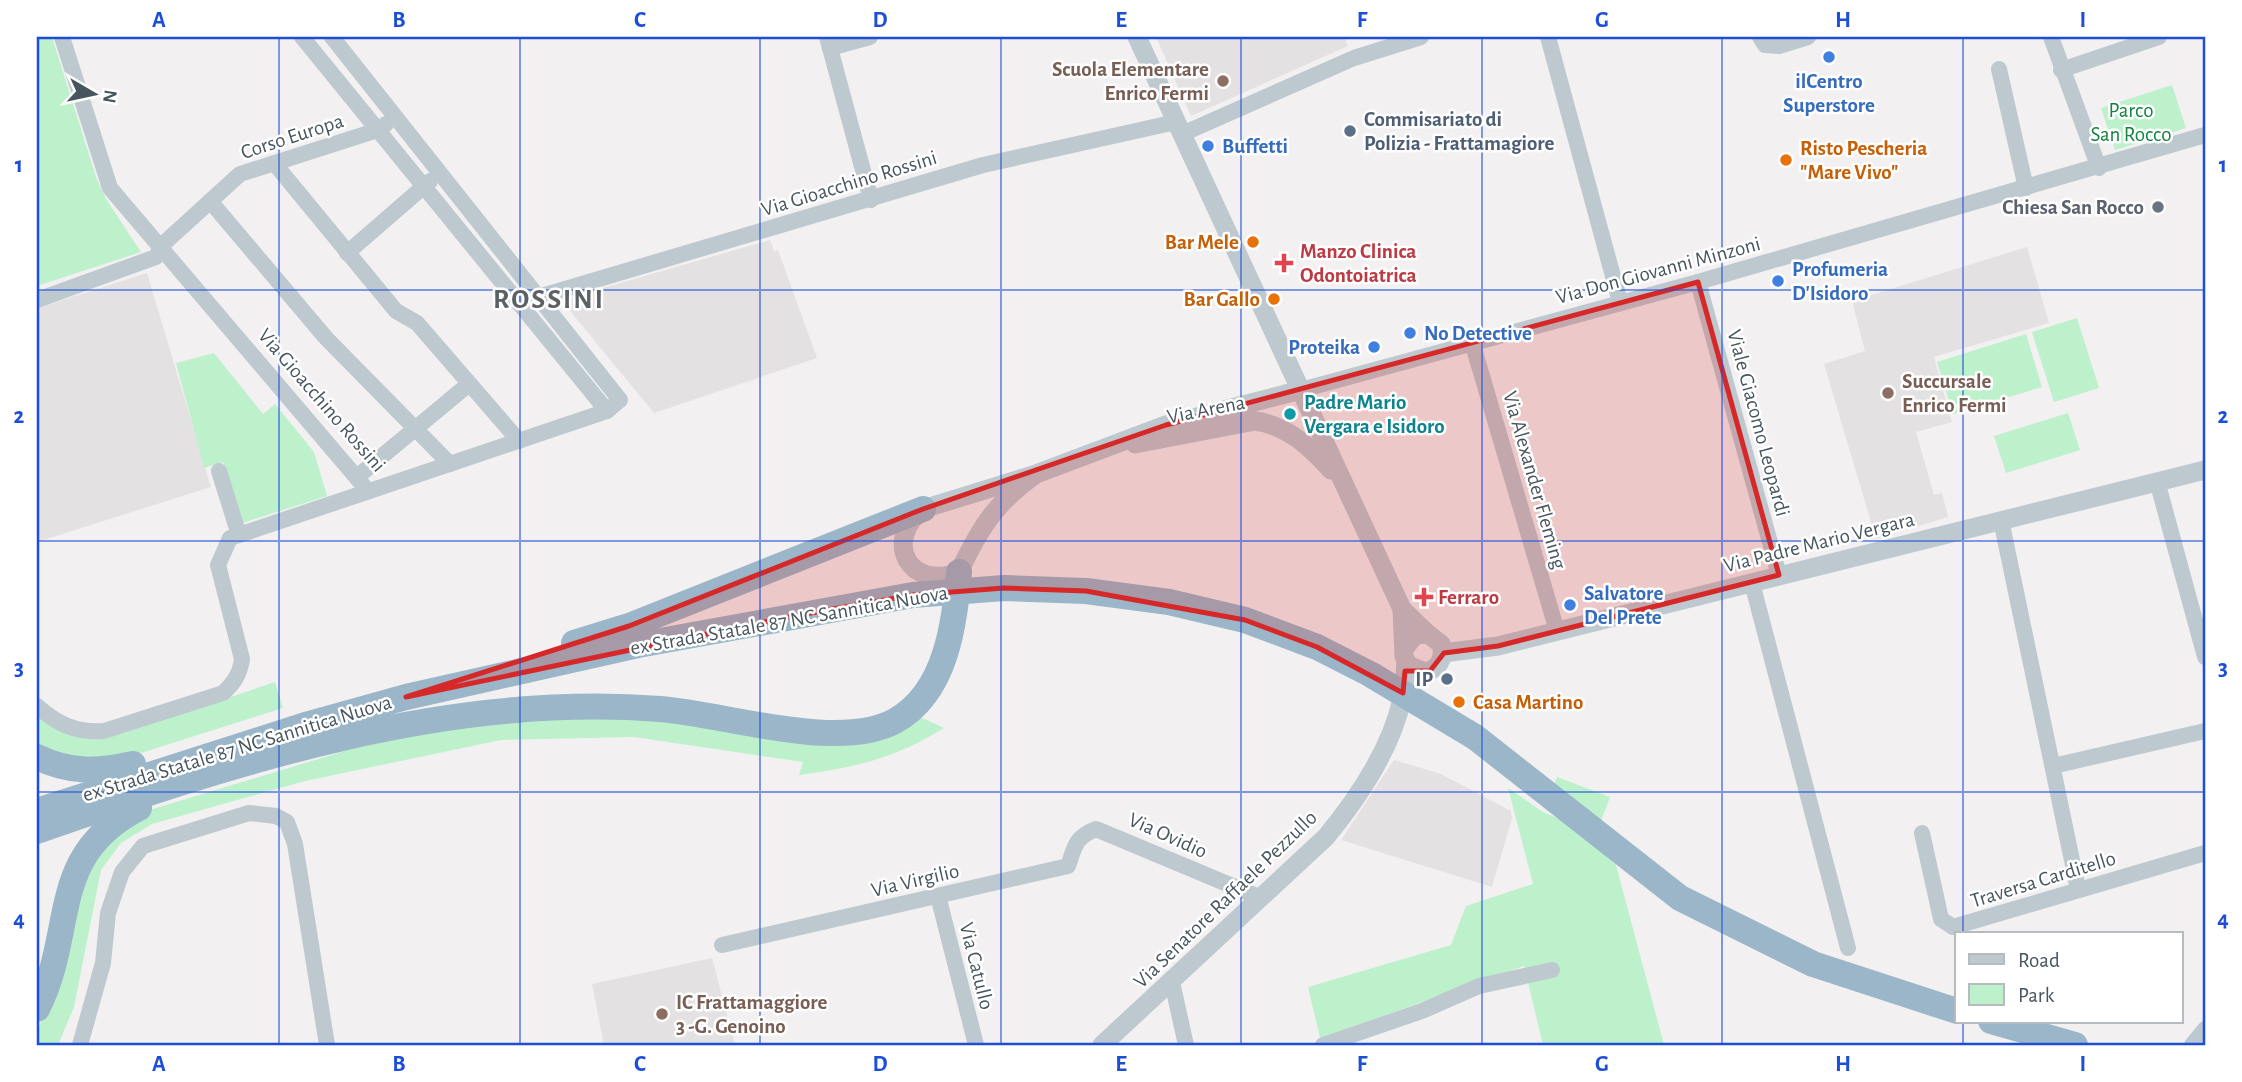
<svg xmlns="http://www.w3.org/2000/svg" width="2242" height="1082" font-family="'Alegreya Sans',sans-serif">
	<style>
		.education { fill: #e4e1e2 }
		.green { fill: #bdf1cc }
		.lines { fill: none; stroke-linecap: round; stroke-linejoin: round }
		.minor { stroke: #bdc9cf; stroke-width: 16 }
		.tertiary { stroke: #bdc9cf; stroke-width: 19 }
		.trunk { stroke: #9ab6c8; stroke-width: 26 }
		.marked { fill: #d62828; fill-opacity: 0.2; stroke: #d62828; stroke-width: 5; stroke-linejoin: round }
		.grid { fill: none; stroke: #1d4ed8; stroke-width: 2; stroke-opacity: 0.55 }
		.shop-dot { fill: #3f7fe0; stroke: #fff; stroke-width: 2.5 }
		.education-dot { fill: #8d6e63; stroke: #fff; stroke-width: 2.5 }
		.service-dot { fill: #5c6f8a; stroke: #fff; stroke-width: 2.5 }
		.food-dot { fill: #e8710a; stroke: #fff; stroke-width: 2.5 }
		.worship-dot { fill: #6b7280; stroke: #fff; stroke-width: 2.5 }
		.health-dot { fill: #e0444e; stroke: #fff; stroke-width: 2.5 }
		.culture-dot { fill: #0f9aa8; stroke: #fff; stroke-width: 2.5 }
		.labels { text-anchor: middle; stroke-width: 5; stroke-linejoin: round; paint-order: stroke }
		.education-label { font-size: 21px; font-weight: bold; fill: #785e54; stroke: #fff; text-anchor: start }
		.shop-label { font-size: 21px; font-weight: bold; fill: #366cbe; stroke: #fff; text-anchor: start }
		.park-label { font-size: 21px; fill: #138440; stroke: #fff }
		.service-label { font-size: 21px; font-weight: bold; fill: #4e5e75; stroke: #fff; text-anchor: start }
		.street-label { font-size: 21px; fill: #47565e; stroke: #fff }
		.food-label { font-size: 21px; font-weight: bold; fill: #c56008; stroke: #fff; text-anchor: start }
		.worship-label { font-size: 21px; font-weight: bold; fill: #5b616d; stroke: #fff; text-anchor: end }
		.health-label { font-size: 21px; font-weight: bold; fill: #be3a42; stroke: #fff; text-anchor: start }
		.culture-label { font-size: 21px; font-weight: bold; fill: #0d838f; stroke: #fff; text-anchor: start }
		.district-label { font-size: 28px; font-weight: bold; letter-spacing: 2px; fill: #5c6165; stroke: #fff }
		.neatline { fill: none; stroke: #1d4ed8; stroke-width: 2.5 }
		.grid-label { font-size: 23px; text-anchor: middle; font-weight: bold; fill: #1d4ed8 }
	</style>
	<rect width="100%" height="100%" fill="#f2f0f0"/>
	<!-- education -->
	<g class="education">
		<path d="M1156,37H1348L1345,38L1348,46L1191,116Z"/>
		<path d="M770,240L774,251L778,250L817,358L654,413L561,300Z"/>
		<path d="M2027,247L2049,323L1934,357L1952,422L1916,432L1934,495L1942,493L1948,517L1876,539L1824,364L1865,351L1852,301Z"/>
		<path d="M147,273L211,487L37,542V308Z"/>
		<path d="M1394,760L1441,774L1511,811L1512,818L1492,887L1341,840Z"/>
		<path d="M712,958L735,1045H604L592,984Z"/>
	</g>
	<!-- green -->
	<g class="green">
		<path d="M37,37H52L96,177L106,199L141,252L37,286Z"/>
		<path d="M2172,85L2186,128L2115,150L2101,108Z"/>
		<path d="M2077,318L2099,388L2054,402L2032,332Z"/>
		<path d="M2026,334L2042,387L1953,414L1937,362Z"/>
		<path d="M214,353L263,414L275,404L314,452L327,496L242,523L223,462L204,468L176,363Z"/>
		<path d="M2068,413L2080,450L2006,473L1994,436Z"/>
		<path d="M275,682L283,708L119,760L84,762L37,747V716C68,735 88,740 124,733Z"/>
		<path d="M592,712L809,741L918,716L944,728C894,759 856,767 799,775L803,762L634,737L501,740L305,781L152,824L121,843L101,870L74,1007L58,1045H37V1031L56,989L86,859L143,812L348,750L501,716Z"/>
		<path d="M1557,777L1610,797L1598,829L1545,809Z"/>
		<path d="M1508,788L1543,812L1569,823L1616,865L1664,1045H1543L1524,966L1320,1038L1308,987L1451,945L1466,906L1533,884Z"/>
	</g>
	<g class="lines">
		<!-- minor -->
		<g class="minor">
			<path d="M62,37L110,188L368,491"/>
			<path d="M302,37L607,411"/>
			<path d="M827,37L871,200"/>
			<path d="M1548,37L1620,302"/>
			<path d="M1760,37L1765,45L1779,46L1808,37"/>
			<path d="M2051,37L2099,168"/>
			<path d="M830,48L870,37"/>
			<path d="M1999,69L2026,188"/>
			<path d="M2061,70L2159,37"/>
			<path d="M1182,134L1354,58L1421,37"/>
			<path d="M274,163L396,311L417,323L519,441"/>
			<path d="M210,201L326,338L450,464"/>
			<path d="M347,253L430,181"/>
			<path d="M1698,282L1779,575"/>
			<path d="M37,300L156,257L161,246L240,174L378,130L386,124"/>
			<path d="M518,303L983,165L1176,122"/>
			<path d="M1472,342L1557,631"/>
			<path d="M1301,390L1698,282L2205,135"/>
			<path d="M219,471L239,535"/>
			<path d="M357,477L469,384"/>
			<path d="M2157,481L2205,657"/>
			<path d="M2001,520L2078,889"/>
			<path d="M1752,583L1848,948"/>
			<path d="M37,706C57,724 76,733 104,731L223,693C234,683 240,674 242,659L218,565L230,538L607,411L620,400L332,37"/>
			<path d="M2053,766L2205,731"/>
			<path d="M1922,833L1941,919L1953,927L2205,853"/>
			<path d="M938,896L976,1045"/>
			<path d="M722,945L1068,866C1075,847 1074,838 1096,829L1261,898"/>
			<path d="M1172,982L1186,1045"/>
			<path d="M80,1045L103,963L108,913L122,872L143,846L249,813L276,816L287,822L295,844L327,1045"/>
			<path d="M1323,1045L1422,1011L1479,986L1552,970"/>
			<path d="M2192,1045L2205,1029"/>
		</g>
		<!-- tertiary -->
		<g class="tertiary">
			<path d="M1137,37L1402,609L1428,634"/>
			<path d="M1135,444L1255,421C1287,425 1310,447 1331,470"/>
			<path d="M1036,474C995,503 980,528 959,572C910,591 882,542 923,509L1036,474L1166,425L1301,390"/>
			<path d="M1402,609L1404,656L1408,665L1425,672C1439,669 1445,658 1441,644L1428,634L1415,635L1405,648"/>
			<path d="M1443,653L1498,646L2205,470"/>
			<path d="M1102,1045L1326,837C1358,798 1391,750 1402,699C1405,687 1405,673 1406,661"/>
		</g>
		<!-- trunk -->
		<g class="trunk">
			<path d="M574,643L629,626L923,509"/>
			<path d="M37,757C70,773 98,772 133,764"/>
			<path d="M37,811L309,724L406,697L638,645L913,595L1004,588L1086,591L1169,602L1245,620L1317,647L1370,674L1475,737L1680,898L1813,964L1957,1011"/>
			<path d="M37,831C236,762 447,692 660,709C725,714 837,752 895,721C947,692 954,624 959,572"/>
			<path d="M37,1009C77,930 46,856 139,808"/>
			<path d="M1991,1021L2075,1045"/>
		</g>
	</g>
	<!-- marked area -->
	<path class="marked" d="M1698,282L1779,575L1498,646L1444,653L1430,671H1405L1403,693L1317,647L1245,620L1086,591L1004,588L913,595L788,617L406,697L629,626L923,509L1166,425Z"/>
	<!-- grid -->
	<path class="grid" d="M279,37V1045M520,37V1045M760,37V1045M1001,37V1045M1241,37V1045M1482,37V1045M1722,37V1045M1963,37V933M37,290H2205M37,541H2205M37,792H2205M1963,1021V1045"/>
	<!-- markers -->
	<g class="shop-dot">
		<circle cx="1829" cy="57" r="7"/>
		<circle cx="1208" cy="146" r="7"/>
		<circle cx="1778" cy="281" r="7"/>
		<circle cx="1410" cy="333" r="7"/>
		<circle cx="1374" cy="347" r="7"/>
		<circle cx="1570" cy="605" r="7"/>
	</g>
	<g class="education-dot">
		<circle cx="1223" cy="81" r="7"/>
		<circle cx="1888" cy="393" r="7"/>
		<circle cx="662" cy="1014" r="7"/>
	</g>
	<g class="service-dot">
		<circle cx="1350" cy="131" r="7"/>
		<circle cx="1447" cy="679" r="7"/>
	</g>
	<g class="food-dot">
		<circle cx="1786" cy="160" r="7"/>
		<circle cx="1253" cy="242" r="7"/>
		<circle cx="1274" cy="299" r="7"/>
		<circle cx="1459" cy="702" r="7"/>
	</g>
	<circle class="worship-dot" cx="2158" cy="207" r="7"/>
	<g class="health-dot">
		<path d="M1280.5 252.5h7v7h7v7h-7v7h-7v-7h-7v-7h7z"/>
		<path d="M1420.5 586.5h7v7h7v7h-7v7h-7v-7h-7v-7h7z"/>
	</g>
	<circle class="culture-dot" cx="1290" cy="414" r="7"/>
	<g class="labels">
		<!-- education labels -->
		<g class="education-label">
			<text x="1209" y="76" text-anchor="end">Scuola Elementare<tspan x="1209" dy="24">Enrico Fermi</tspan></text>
			<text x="1902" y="388">Succursale<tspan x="1902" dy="24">Enrico Fermi</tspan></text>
			<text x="676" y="1009">IC Frattamaggiore<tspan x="676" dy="24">3 -G. Genoino</tspan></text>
		</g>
		<!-- shop labels -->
		<g class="shop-label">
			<text x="1829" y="88" text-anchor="middle">ilCentro<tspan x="1829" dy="24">Superstore</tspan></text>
			<text x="1222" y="153">Buffetti</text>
			<text x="1792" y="276">Profumeria<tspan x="1792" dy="24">D'Isidoro</tspan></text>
			<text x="1424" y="340">No Detective</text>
			<text x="1360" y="354" text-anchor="end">Proteika</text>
			<text x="1584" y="600">Salvatore<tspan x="1584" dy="24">Del Prete</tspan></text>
		</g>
		<!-- park labels -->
		<g class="park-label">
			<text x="2131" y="117">Parco<tspan x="2131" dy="24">San Rocco</tspan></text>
		</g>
		<!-- service labels -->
		<g class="service-label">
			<text x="1364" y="126">Commisariato di<tspan x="1364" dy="24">Polizia - Frattamagiore</tspan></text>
			<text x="1433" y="686" text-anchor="end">IP</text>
		</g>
		<!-- street labels -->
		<g class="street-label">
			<text transform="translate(292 136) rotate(-18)" y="7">Corso Europa</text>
			<text transform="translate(849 183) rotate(-17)" y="7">Via Gioacchino Rossini</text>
			<text transform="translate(1658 270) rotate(-15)" y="7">Via Don Giovanni Minzoni</text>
			<text transform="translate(322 400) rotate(49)" y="7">Via Gioacchino Rossini</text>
			<text transform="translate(1206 409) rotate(-11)" y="7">Via Arena</text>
			<text transform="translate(1759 423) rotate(75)" y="7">Viale Giacomo Leopardi</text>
			<text transform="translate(1535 480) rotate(74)" y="7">Via Alexander Fleming</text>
			<text transform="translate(1819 542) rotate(-14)" y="7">Via Padre Mario Vergara</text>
			<text transform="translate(789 620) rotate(-10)" y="7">ex Strada Statale 87 NC Sannitica Nuova</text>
			<text transform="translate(237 748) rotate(-17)" y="7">ex Strada Statale 87 NC Sannitica Nuova</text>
			<text transform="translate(1168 835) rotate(24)" y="7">Via Ovidio</text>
			<text transform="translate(2043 879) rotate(-17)" y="7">Traversa Carditello</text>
			<text transform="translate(915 880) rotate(-13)" y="7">Via Virgilio</text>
			<text transform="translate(1225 899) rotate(-44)" y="7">Via Senatore Raffaele Pezzullo</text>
			<text transform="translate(977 966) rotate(76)" y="7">Via Catullo</text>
		</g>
		<!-- food labels -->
		<g class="food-label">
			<text x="1800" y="155">Risto Pescheria<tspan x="1800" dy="24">"Mare Vivo"</tspan></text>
			<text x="1239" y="249" text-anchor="end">Bar Mele</text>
			<text x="1260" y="306" text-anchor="end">Bar Gallo</text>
			<text x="1473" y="709">Casa Martino</text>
		</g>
		<!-- worship labels -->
		<g class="worship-label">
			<text x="2144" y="214">Chiesa San Rocco</text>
		</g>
		<!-- health labels -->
		<g class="health-label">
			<text x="1300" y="258">Manzo Clinica<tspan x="1300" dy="24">Odontoiatrica</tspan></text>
			<text x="1438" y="604">Ferraro</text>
		</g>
		<!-- culture labels -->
		<g class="culture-label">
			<text x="1304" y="409">Padre Mario<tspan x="1304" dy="24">Vergara e Isidoro</tspan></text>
		</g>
		<!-- district labels -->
		<g class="district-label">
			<text x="549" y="308">ROSSINI</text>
		</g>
	</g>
	<!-- border -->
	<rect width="2242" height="1082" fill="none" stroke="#ffffff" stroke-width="77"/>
	<!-- legend -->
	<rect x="1955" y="932" width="228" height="91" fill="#ffffff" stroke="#b5bbbf" stroke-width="2"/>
	<rect x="1969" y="954" width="35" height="10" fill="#bdc9cf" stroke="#b5bbbf" stroke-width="2"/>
	<text x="2018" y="967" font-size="21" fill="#47565e">Road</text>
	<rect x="1969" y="984" width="35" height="21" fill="#bdf1cc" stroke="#b5bbbf" stroke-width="2"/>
	<text x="2018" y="1002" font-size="21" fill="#47565e">Park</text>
	<!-- north arrow -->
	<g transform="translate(94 94) rotate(99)" stroke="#ffffff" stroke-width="5" paint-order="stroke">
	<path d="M0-5L12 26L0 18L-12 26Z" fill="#47565e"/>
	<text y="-10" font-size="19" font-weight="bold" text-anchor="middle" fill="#47565e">N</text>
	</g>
	<rect x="38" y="38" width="2166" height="1006" class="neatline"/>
	<g class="grid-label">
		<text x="159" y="27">A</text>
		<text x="399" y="27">B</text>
		<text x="640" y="27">C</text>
		<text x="880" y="27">D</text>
		<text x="1121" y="27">E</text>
		<text x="1362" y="27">F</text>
		<text x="1602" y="27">G</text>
		<text x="1843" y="27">H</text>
		<text x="2083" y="27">I</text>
		<text x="19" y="172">1</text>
		<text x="2223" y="172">1</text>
		<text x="19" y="423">2</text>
		<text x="2223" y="423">2</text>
		<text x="19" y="675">3</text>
		<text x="2223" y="675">3</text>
		<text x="19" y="926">4</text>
		<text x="2223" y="926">4</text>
		<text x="159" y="1071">A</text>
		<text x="399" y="1071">B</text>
		<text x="640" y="1071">C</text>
		<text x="880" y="1071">D</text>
		<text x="1121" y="1071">E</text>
		<text x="1362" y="1071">F</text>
		<text x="1602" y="1071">G</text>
		<text x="1843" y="1071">H</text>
		<text x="2083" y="1071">I</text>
	</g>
</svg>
